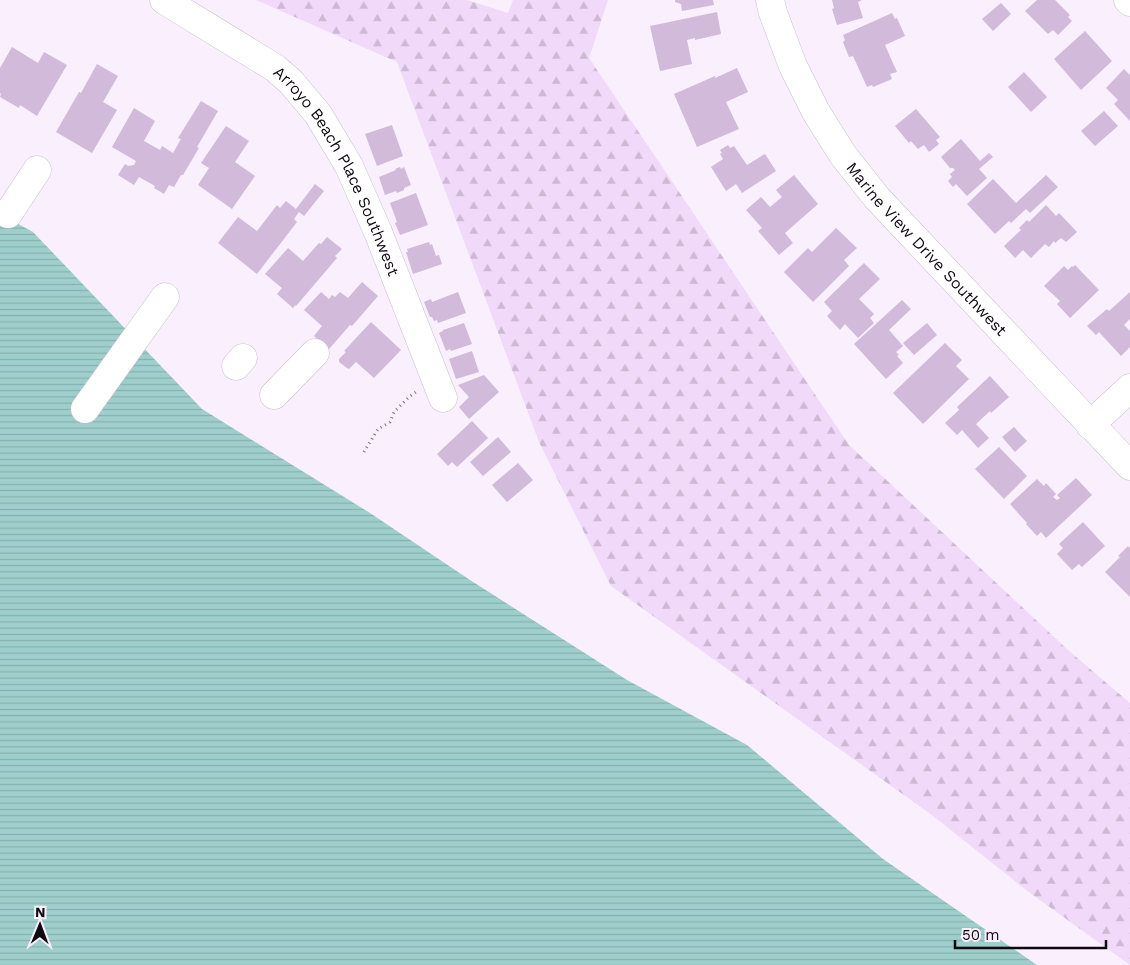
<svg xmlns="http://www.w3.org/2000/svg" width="1130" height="965" font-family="'Work Sans',sans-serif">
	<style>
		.forest { fill: url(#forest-firs) }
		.water { fill: url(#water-rules) }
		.building { fill: #d1bada }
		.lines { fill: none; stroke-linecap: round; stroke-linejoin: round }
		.minor-casing { stroke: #cabecf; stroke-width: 29 }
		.path { stroke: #7d767f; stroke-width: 3; stroke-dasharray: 1 4; stroke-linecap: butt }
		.minor { stroke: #fff; stroke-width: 28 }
		.labels { text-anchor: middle; stroke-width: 4; stroke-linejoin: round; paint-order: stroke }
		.street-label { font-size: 16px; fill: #0f0a10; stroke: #f9effd }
	</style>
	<defs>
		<pattern id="forest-firs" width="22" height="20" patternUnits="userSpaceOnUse" patternTransform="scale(1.25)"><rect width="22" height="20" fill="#f0d9f9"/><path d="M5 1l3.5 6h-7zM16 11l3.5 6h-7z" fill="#cdb9d4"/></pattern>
		<pattern id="water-rules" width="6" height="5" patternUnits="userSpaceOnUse" patternTransform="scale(1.25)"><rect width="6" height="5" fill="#9fcfcc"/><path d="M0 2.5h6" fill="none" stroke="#88b0ae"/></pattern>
	</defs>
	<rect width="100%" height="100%" fill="#f9effd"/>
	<!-- forest -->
	<path class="forest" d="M256,0H467L508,13L513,0H608L589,58L849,445L1068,650L1130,703V965L1026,890L932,815L611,586L539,442L397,62Z"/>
	<!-- water -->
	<path class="water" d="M0,214L33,232L202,409L370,513L470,580L627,680L747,745L883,859L1037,965H0Z"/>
	<!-- building -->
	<g class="building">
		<path d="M675,0H713L714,5L682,11L681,4L675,2Z"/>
		<path d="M832,0H862L858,2L863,18L837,25L832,9L834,8Z"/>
		<path d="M1037,0H1055L1070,15L1068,17L1072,21L1058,35L1053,30L1048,34L1025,11Z"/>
		<path d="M1001,3L1011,14L993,31L982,19Z"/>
		<path d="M717,12L721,34L695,40V38L687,40L692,64L660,71L650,26Z"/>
		<path d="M892,13L895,19L897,18L905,36L885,45L897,72L890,74L892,79L873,87L872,85L867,87L853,56L849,57L843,42L845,40L843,35Z"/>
		<path d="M1085,31L1112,61L1081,90L1054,59Z"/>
		<path d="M12,47L38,63L44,52L67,65L37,116L20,105L19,108L0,97L1,94L0,93V68Z"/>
		<path d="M97,64L118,76L103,102L117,110L92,153L56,132L79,92L81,93Z"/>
		<path d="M737,68L748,92L726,102L739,129L697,147L674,94L715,76V78Z"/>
		<path d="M1124,69L1130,75V121L1114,104L1118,100L1106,88Z"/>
		<path d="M1024,72L1047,97L1031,112L1008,87Z"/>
		<path d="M201,101L218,111L197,147L199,148L183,175H181L174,187L169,185L164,194L154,188L155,186L139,177L134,185L118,175L125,164L128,166L134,165L136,161L112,147L134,108L155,121L144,141L160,150L162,146L173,153L181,139L178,138Z"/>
		<path d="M916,109L940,137L936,140L939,144L929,152L924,145L918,149L911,141L909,143L895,126Z"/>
		<path d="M1104,111L1118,126L1095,146L1081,131Z"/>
		<path d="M392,125L403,156L377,166L365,134Z"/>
		<path d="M226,126L249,141L235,162L255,176L232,209L198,185L209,168L201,163Z"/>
		<path d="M961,139L980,161L989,153L993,157L979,169L987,178L967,196L956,184L953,187L948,181L952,177L950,174L955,170L953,168H950L941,157Z"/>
		<path d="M728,145L730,148L734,146L747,165L765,154L776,171L742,193L736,184L726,191L711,167L723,159L720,154L722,153L720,150Z"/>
		<path d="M400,167L401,169L404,167L411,185L404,188V190L397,193L396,191L385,195L379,177L396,170L395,169Z"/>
		<path d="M794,175L818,204L785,233L793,243L779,255L758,231L762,228L746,210L761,197L770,207L782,197L776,190Z"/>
		<path d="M1046,175L1058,187L1030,213L1026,209L1011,223L1009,221L995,234L967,204L993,179L1016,203Z"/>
		<path d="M315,184L324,191L304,216L299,212L294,219L297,222L257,274L218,243L238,217L257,231L277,205L280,208L286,201L296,209Z"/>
		<path d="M416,193L428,225L400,235L395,223L397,222L390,203Z"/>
		<path d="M1046,205L1056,216L1059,213L1077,232L1066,242L1061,238L1055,243L1054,241L1049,247L1045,244L1031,258L1023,250L1015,258L1004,246L1021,230L1019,228L1027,220L1029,222Z"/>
		<path d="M836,228L857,248L844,260L849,266L813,302L784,272L808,248L812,252Z"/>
		<path d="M327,237L342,249L335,256L337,258L296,306L295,305L293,308L277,294L282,288L265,274L288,248L303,261L319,243L321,244Z"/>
		<path d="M429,242L430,245L432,244L436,256L439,255L442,264L413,274L406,252H408L407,249Z"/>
		<path d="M864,263L880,279L859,299L874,314L870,318L874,323L858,338L845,324L840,330L827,316L832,311L824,302Z"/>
		<path d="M1075,265L1099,290L1070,318L1057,304L1060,301L1044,286L1064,266L1068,270L1072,266L1073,267Z"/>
		<path d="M362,282L378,296L352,326L350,325L329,349L314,336L322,326L304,310L321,292L329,299L332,295L335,297L340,292L348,298Z"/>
		<path d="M458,292L466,313L438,323L437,320L434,321L432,317H430L424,302L431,299L432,302Z"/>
		<path d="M1130,292V319L1124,325L1130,331V347L1121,356L1099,332L1096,335L1087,326L1107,309L1109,311Z"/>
		<path d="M902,300L911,309L889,330L903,346L896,352L899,355L897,356L903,363L886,379L854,344Z"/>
		<path d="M371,322L401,350L374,378L356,362L349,369L347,368L339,362V359L346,352L344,351Z"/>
		<path d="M464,323L472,344L451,351L450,349L446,351L439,333L443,331V330Z"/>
		<path d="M927,323L937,335L914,355L903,343Z"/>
		<path d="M945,343L962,360L956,366L969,379L923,424L893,393Z"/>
		<path d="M472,351L479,372L456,379L449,359Z"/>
		<path d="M484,375L499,392L469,419L459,407L469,397L458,385Z"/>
		<path d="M990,376L1009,397L991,413L990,411L976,424L989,438L978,448L962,430L957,435L945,423L959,410L957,407Z"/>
		<path d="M472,421L488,438L457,467L452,462L448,466L437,454Z"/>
		<path d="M1014,427L1027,441L1015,452L1002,437Z"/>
		<path d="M498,437L511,452L483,476L470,462Z"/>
		<path d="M999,447L1027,476L1004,499L975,469Z"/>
		<path d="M518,463L533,480L507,502L492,485Z"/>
		<path d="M1076,478L1092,495L1046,538L1041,532L1037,536L1026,524L1027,523L1010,504L1037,479L1044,486L1046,483L1056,494L1053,497L1057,500L1060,498L1057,495Z"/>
		<path d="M1083,522L1105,546L1082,567L1079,564L1072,570L1057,554L1063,548L1059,544Z"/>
		<path d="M1128,546L1130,548V597L1105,572L1120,557L1118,556Z"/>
	</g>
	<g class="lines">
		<defs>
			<g id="minor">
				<path id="s1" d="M164,0L275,68L291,82L318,114L349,166L378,232L443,398"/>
				<path id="s2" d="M770,0L773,13L793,66L816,112L843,155L877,198L1130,466"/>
				<path d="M1128,0L1130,2"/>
				<path d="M8,214L37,170"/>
				<path d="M236,366L243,358"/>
				<path d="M274,395L315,353"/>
				<path d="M85,409L165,297"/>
				<path d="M1090,425L1130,388"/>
			</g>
		</defs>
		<!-- minor casing -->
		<use href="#minor" class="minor-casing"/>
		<!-- path -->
		<path class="path" d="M364,452L378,429L390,422L394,412L409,397L416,392"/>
		<!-- minor -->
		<use href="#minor" class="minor"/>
	</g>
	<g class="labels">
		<!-- street labels -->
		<g class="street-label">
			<text dy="6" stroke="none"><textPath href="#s1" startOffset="252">Arroyo Beach Place Southwest</textPath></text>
			<text dy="6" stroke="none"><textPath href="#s2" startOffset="298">Marine View Drive Southwest</textPath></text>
		</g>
	</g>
	<!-- north arrow -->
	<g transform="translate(40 925) rotate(1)" stroke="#f9effd" stroke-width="4" paint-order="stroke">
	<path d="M0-4L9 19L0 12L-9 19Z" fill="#0f0a10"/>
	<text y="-8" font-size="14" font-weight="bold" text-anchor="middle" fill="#0f0a10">N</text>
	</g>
	<!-- scale -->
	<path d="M955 940v8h151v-8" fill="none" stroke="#0f0a10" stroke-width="2.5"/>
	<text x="962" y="940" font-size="15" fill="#0f0a10" stroke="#f9effd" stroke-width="4" paint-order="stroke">50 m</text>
</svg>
